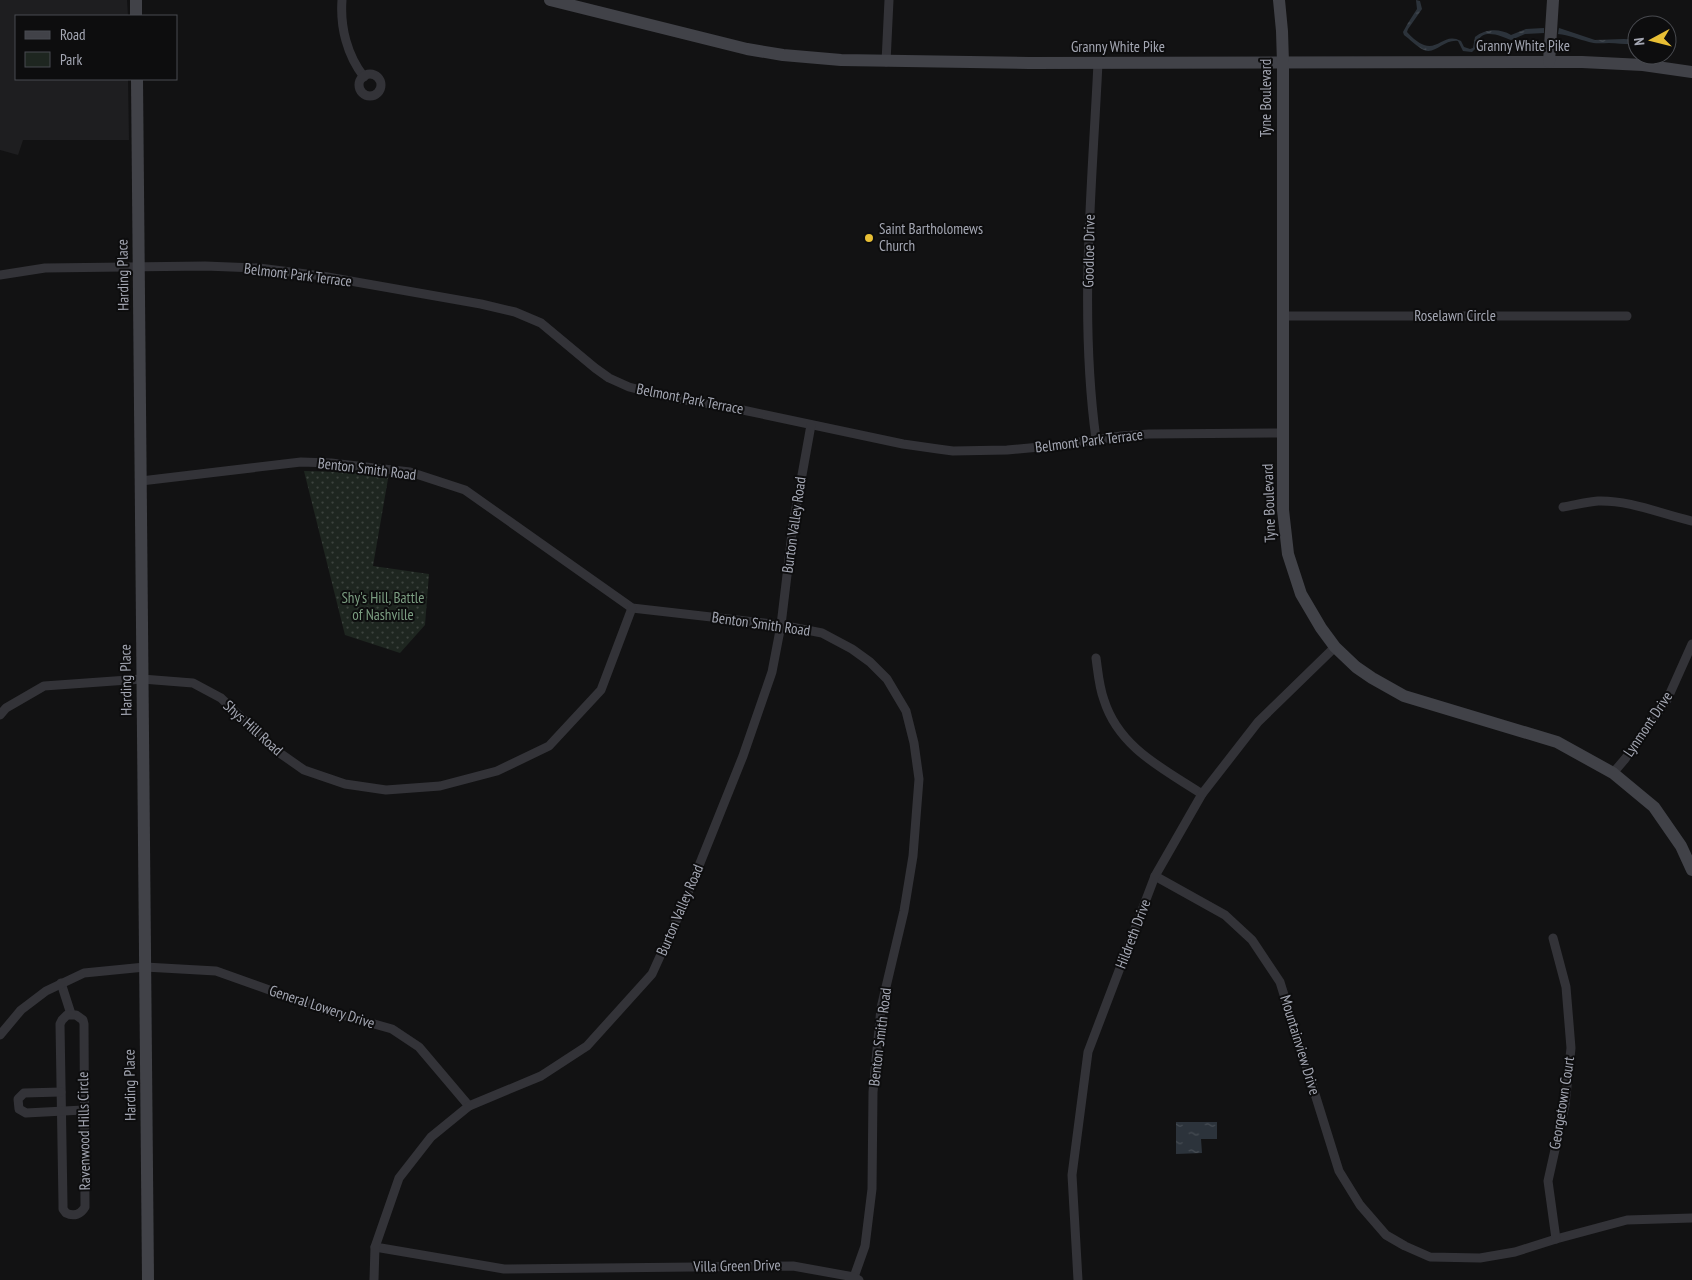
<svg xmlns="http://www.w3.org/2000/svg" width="1692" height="1280" font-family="'PT Sans Narrow',sans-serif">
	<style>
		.built { fill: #1e1e20 }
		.green { fill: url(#green-dots) }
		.water { fill: url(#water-ripples) }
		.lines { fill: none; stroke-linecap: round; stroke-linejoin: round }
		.street { stroke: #333338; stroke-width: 9 }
		.secondary { stroke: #414248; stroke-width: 12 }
		.poi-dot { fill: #e8bf35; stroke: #0d0d0e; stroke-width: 2 }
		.labels { text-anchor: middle; stroke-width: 4; stroke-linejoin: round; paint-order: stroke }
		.street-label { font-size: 15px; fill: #a4a7b3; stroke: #0d0d0e }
		.poi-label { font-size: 15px; fill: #a4a7b3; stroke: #0d0d0e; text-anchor: start }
		.park-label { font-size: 15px; fill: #7b9d81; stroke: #0d0d0e }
	</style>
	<defs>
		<pattern id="green-dots" width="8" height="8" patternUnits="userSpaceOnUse" patternTransform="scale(1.25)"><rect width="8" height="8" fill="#1e2620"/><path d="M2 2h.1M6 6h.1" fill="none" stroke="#3c433e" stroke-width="1.8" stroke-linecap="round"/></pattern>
		<pattern id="water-ripples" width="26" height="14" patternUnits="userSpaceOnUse" patternTransform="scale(1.25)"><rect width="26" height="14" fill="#2c333b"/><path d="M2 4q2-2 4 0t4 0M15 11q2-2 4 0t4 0" fill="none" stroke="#484e55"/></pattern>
	</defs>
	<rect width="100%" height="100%" fill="#121213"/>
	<!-- built -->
	<path class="built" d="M0,0H127L128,16H16V79H128L129,140H23L18,155L0,150Z"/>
	<!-- green -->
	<path class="green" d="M304,471L389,473L373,566L429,574L425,625L400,653L345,635Z"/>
	<!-- water -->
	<g class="water">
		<path d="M1416,0L1420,1L1422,9L1408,29L1407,32C1436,64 1440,29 1461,41L1464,47L1470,49L1473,48L1475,37C1485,29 1499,28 1511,35L1526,29L1544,28V33L1525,34L1511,40C1502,36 1483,28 1478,41C1476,46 1477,48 1472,52L1463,51L1458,41C1444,39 1435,55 1424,50C1417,47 1411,40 1404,35L1403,32L1408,23L1417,9Z"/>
		<path d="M1559,28L1595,40L1624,39L1637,40V44C1627,45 1619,43 1609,43C1602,43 1595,44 1589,42C1578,39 1569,35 1558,34Z"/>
		<path d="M1217,1122V1139H1201L1202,1153L1176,1154V1122Z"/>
	</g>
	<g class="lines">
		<!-- street -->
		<g class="street">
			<path d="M342,0C340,27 347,55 364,77"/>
			<path d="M886,62L889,0"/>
			<circle cx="370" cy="85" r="11"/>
			<path d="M0,275L45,268L205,266L259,268L322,276L481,304L515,312L541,323L595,368L609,378L629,387L664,396L738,409L903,444L938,449L953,451L1007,450L1061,445L1121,436L1149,434L1283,433"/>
			<path d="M1283,316H1627"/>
			<path d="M1096,439C1079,314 1092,188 1098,63"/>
			<path d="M141,481L301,462L331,463L410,472L465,490L632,608L781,625L822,633L852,649L870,662L887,679L906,711L914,743L919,779L913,856L904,911L881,1008L873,1092L872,1189L865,1246L854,1277"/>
			<path d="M1563,507C1575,505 1586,502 1598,501C1630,500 1661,514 1692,521"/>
			<path d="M1096,658C1098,672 1099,687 1104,700C1119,748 1164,769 1202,794"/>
			<path d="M0,715L6,708L44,686L142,679L193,683L221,698L274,749L304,770L345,784L386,790L440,786L497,771L549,746L601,690L632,608"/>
			<path d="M1613,773L1625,759L1667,700L1692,644"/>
			<path d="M1155,876L1225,915L1252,940L1280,982L1339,1171L1360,1205L1386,1235L1405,1246L1430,1257L1480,1258L1515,1252L1556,1239L1627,1220L1692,1218"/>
			<path d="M1553,938L1566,987L1571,1048L1565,1105L1548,1181L1556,1239"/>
			<path d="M61,983L71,1014"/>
			<path d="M67,1015H76L83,1020L84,1024L85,1207C81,1214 74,1217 66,1213L63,1209V1204L60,1024L62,1020Z"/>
			<path d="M0,1035L21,1010L46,991L84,973L145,967L216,971L328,1011L392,1029L419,1047L469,1106"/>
			<path d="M61,1092L24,1093L18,1099L19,1109L26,1113L83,1110"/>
			<path d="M375,1247L504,1269L793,1266L854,1277L859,1280"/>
			<path d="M374,1280L375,1247L399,1178L431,1137L469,1106L541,1076L587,1046L652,974L682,908L743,756L772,672L781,625L793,525L811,425"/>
			<path d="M1078,1280L1072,1175L1088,1052L1155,876L1202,794L1258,722L1335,647"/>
		</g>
		<!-- secondary -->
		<g class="secondary">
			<path d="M136,0V16"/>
			<path d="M550,0L747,49L783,55L841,60L1029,63L1582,62L1643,65L1692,72"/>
			<path d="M1279,0L1282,31L1283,63V510L1288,554L1301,594L1321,628L1335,647L1356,667L1372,678L1404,696L1557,742L1613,773L1654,807L1681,846L1692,870"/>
			<path d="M1549,62L1553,0"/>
			<path d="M137,79L148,1280"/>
		</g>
	</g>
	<!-- markers -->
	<circle class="poi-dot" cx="869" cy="238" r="5"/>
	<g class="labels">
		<!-- street labels -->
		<g class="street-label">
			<text x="1523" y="51">Granny White Pike</text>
			<text x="1118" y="52">Granny White Pike</text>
			<text transform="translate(1266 98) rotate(-90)" y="5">Tyne Boulevard</text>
			<text transform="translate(1089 251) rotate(-89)" y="5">Goodloe Drive</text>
			<text transform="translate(123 275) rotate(-91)" y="5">Harding Place</text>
			<text transform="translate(298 275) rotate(7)" y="5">Belmont Park Terrace</text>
			<text x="1455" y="321">Roselawn Circle</text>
			<text transform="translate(690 399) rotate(11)" y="5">Belmont Park Terrace</text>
			<text transform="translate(1089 441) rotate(-7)" y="5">Belmont Park Terrace</text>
			<text transform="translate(367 469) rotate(7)" y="5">Benton Smith Road</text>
			<text transform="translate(1269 503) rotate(-92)" y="5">Tyne Boulevard</text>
			<text transform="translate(794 525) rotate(-82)" y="5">Burton Valley Road</text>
			<text transform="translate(761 624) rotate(8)" y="5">Benton Smith Road</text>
			<text transform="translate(126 680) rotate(-91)" y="5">Harding Place</text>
			<text transform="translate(1648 724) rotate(-56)" y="5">Lynmont Drive</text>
			<text transform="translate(253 728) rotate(42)" y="5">Shys Hill Road</text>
			<text transform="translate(680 910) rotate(-67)" y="5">Burton Valley Road</text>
			<text transform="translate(1133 934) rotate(-69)" y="5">Hildreth Drive</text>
			<text transform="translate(322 1007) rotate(18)" y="5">General Lowery Drive</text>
			<text transform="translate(880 1037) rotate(-83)" y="5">Benton Smith Road</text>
			<text transform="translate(1300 1045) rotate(73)" y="5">Mountainview Drive</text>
			<text transform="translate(130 1085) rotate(-91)" y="5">Harding Place</text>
			<text transform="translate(1562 1103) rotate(-81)" y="5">Georgetown Court</text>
			<text transform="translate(84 1131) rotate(-91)" y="5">Ravenwood Hills Circle</text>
			<text transform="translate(737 1266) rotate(-1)" y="5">Villa Green Drive</text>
		</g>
		<!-- poi labels -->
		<g class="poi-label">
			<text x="879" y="234">Saint Bartholomews<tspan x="879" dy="17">Church</tspan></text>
		</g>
		<!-- park labels -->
		<g class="park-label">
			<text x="383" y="603">Shy's Hill, Battle<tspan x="383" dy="17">of Nashville</tspan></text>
		</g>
	</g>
	<!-- legend -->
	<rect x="15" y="15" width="162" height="65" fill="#0d0d0e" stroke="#494b50"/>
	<rect x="25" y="31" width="25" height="8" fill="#414248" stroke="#494b50"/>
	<text x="60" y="40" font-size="15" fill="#a4a7b3">Road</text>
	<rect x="25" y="52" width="25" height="15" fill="#1e2620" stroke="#494b50"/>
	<text x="60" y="65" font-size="15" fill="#a4a7b3">Park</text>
	<!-- north arrow -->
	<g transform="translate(1652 40) rotate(263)"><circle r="24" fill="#0d0d0e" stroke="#494b50"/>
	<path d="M0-4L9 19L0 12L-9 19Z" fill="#e8bf35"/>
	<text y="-8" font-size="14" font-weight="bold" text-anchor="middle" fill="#a4a7b3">N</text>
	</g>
</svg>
